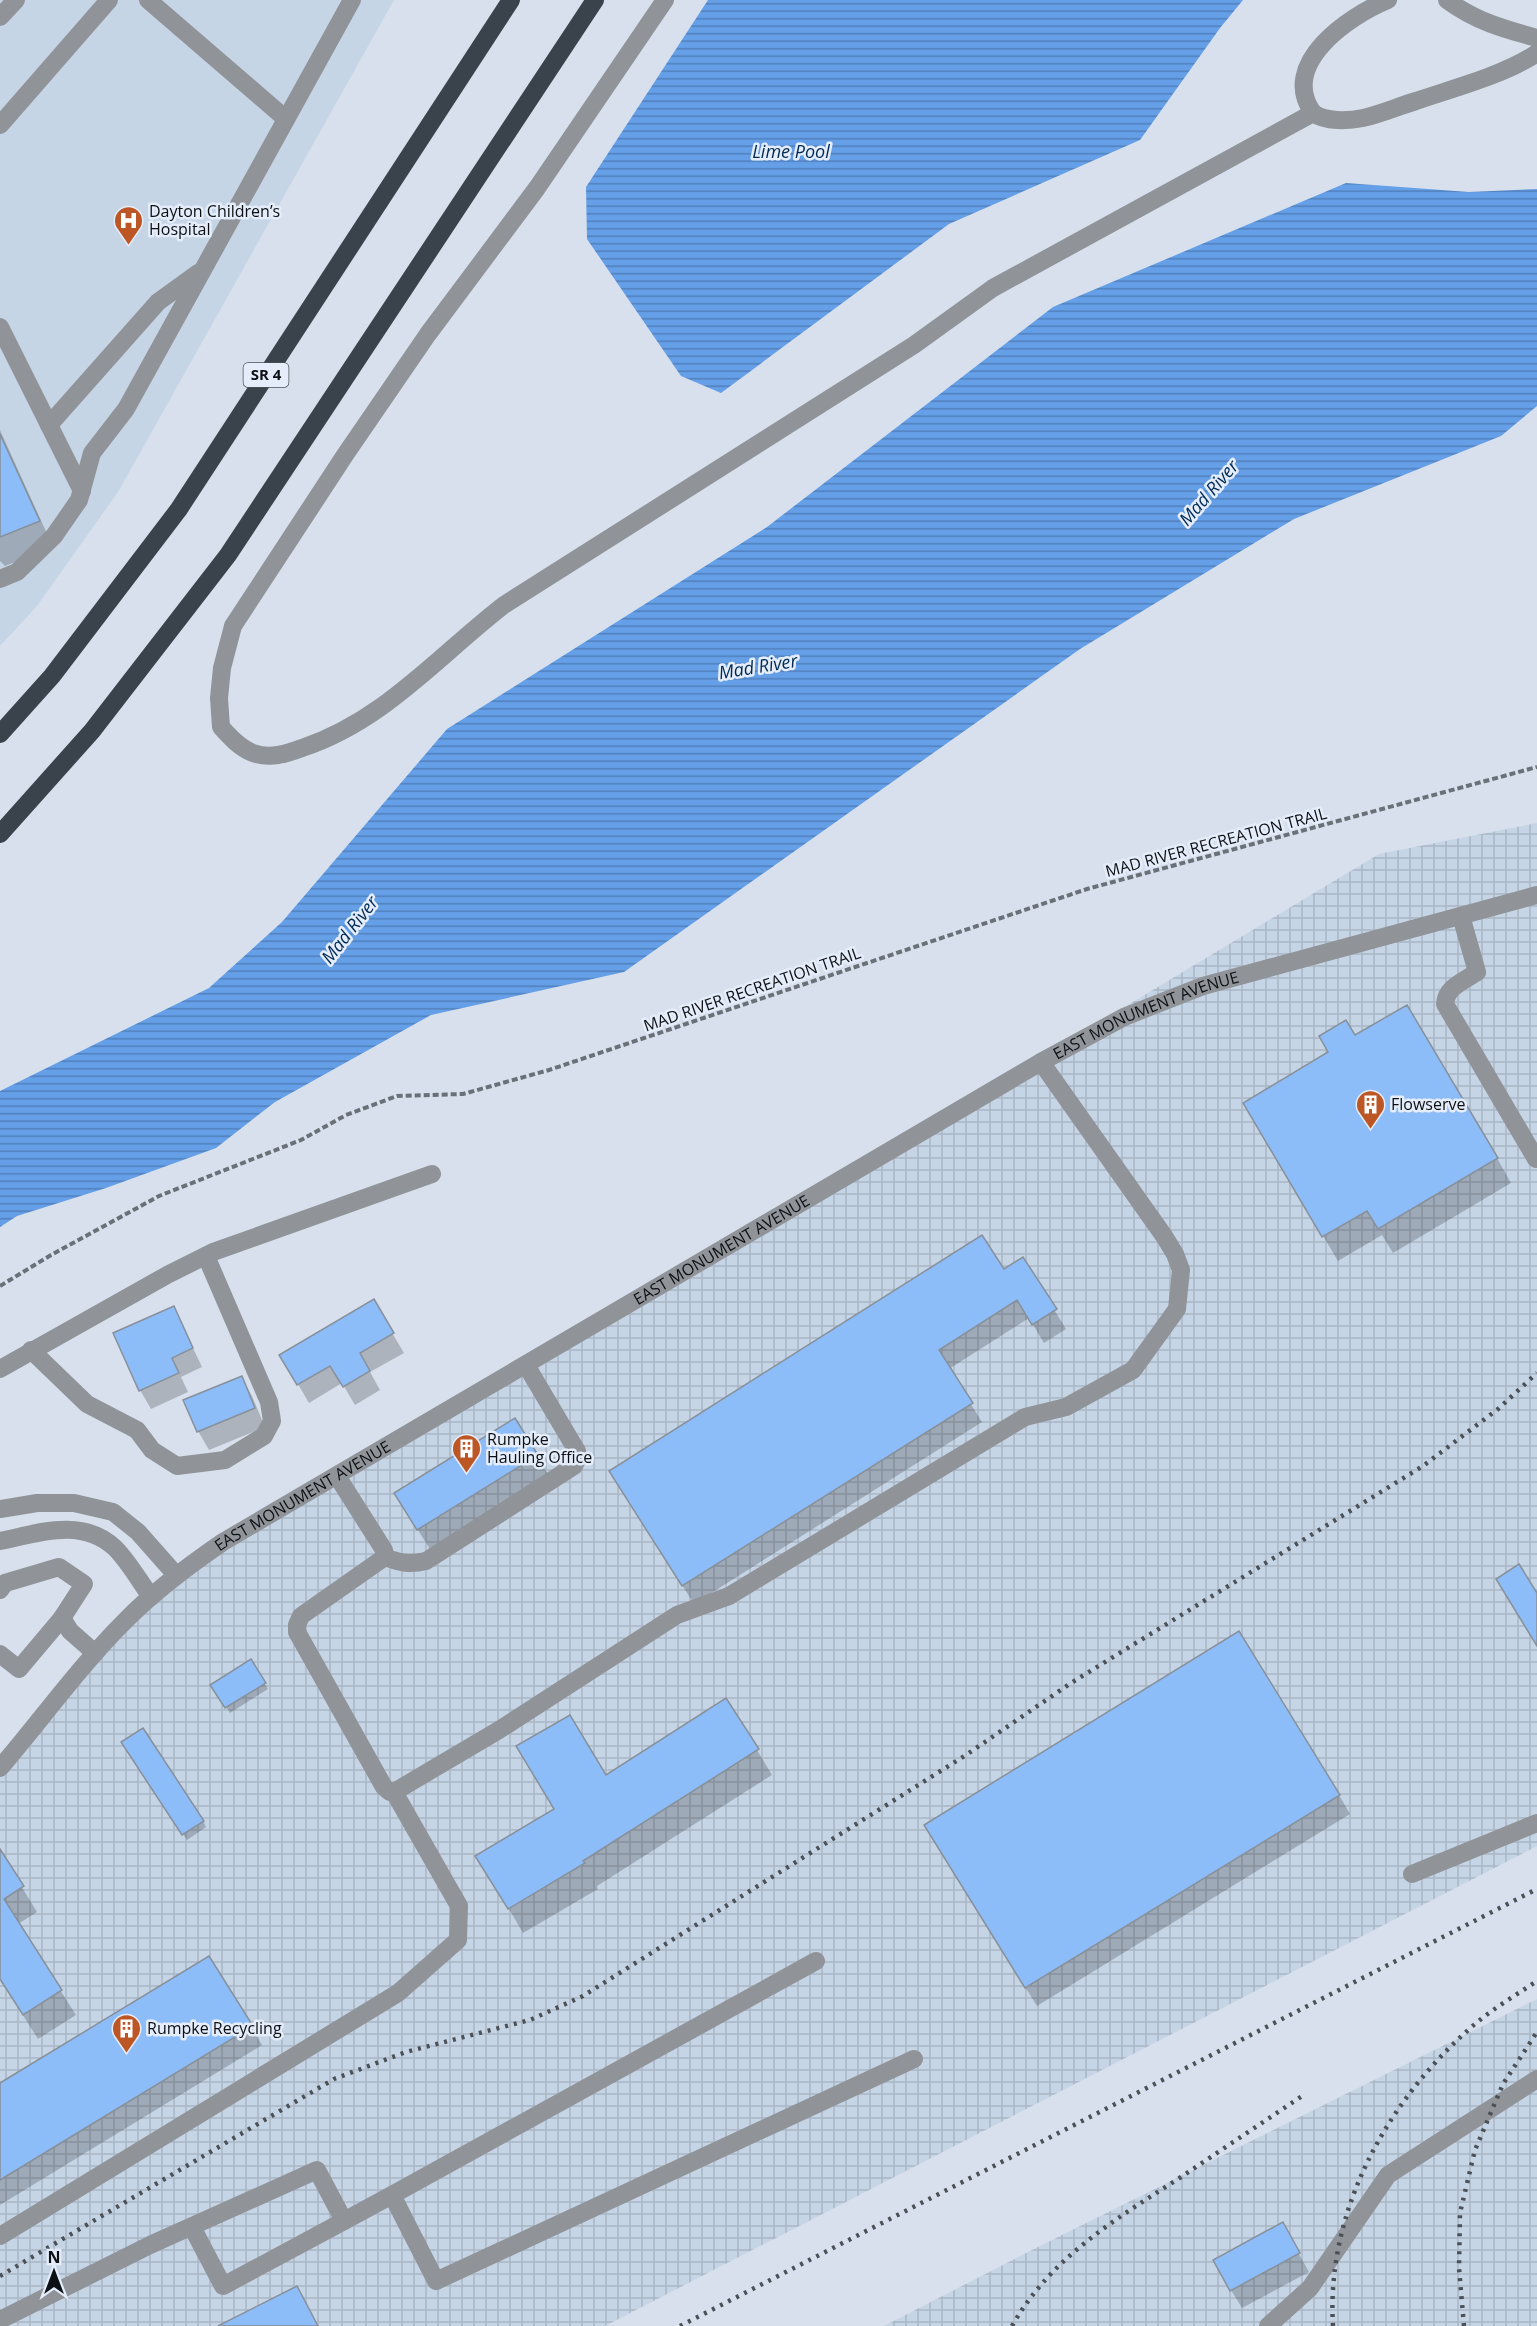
<svg xmlns="http://www.w3.org/2000/svg" width="1537" height="2326" font-family="'Open Sans',sans-serif">
	<style>
		.built { fill: #c6d5e6 }
		.industrial { fill: url(#industrial-grid) }
		.water { fill: url(#water-rules) }
		.shadow { fill: #0003 }
		.building { fill: #8dbdf8; stroke: #87909b; stroke-width: 1.5 }
		.lines { fill: none; stroke-linecap: round; stroke-linejoin: round }
		.path { stroke: #6a7078; stroke-width: 4; stroke-dasharray: 6 3; stroke-linecap: butt }
		.minor { stroke: #909499; stroke-width: 18 }
		.highway { stroke: #3a424b; stroke-width: 18 }
		.rail { stroke: #4b5056; stroke-width: 4.5; stroke-dasharray: 3 6; stroke-linecap: butt }
		.labels { text-anchor: middle; stroke-width: 5; stroke-linejoin: round; paint-order: stroke }
		.shield { fill: #e4edf9; stroke: #4e5259; stroke-width: 1.5 }
		.shield-label { font-size: 15px; font-weight: bold; fill: #0d1014 }
		.poi-label { font-size: 16px; fill: #0d1014; stroke: #e4edf9; text-anchor: start }
		.street-label { font-size: 16px; fill: #0d1014; stroke: #e4edf9 }
		.water-label { font-size: 18px; font-style: italic; fill: #002a56; stroke: #e4edf9 }
	</style>
	<defs>
		<pattern id="industrial-grid" width="8" height="8" patternUnits="userSpaceOnUse" patternTransform="scale(1.5)"><rect width="8" height="8" fill="#c6d5e6"/><path d="M0 4h8M4 0v8" fill="none" stroke="#a9b6c4"/></pattern>
		<pattern id="water-rules" width="6" height="5" patternUnits="userSpaceOnUse" patternTransform="scale(1.5)"><rect width="6" height="5" fill="#649fe7"/><path d="M0 2.5h6" fill="none" stroke="#5180ba"/></pattern>
	</defs>
	<rect width="100%" height="100%" fill="#d7e0ec"/>
	<!-- built -->
	<path class="built" d="M0,0H394L118,492L37,606L0,646Z"/>
	<!-- industrial -->
	<g class="industrial">
		<path d="M1537,823V1846L605,2326H0V1775L165,1584L1379,854Z"/>
		<path d="M1537,1999V2326H884L1038,2247Z"/>
	</g>
	<!-- water -->
	<g class="water">
		<path d="M708,0H1243L1220,28L1140,140L949,224L721,393L681,376L587,239L586,187Z"/>
		<path d="M1346,183L1469,192L1537,189V406L1501,436L1294,519L1080,649L624,972L431,1015L275,1102L216,1148L106,1188L17,1216L0,1227V1091L209,988L282,922L447,729L767,527L1053,307Z"/>
	</g>
	<!-- shadow -->
	<g class="shadow">
		<path d="M0,430L53,547L5,566L0,561Z"/>
		<path d="M1355,1037L1497,1158L1511,1183L1393,1253L1382,1235L1338,1261L1259,1128L1330,1053Z"/>
		<path d="M1023,1259L1066,1329L1044,1343L1029,1318L949,1369L982,1422L694,1604L622,1490Z"/>
		<path d="M373,1301L404,1353L370,1372L380,1390L355,1405L342,1383L309,1403L281,1355Z"/>
		<path d="M174,1308L202,1367L181,1377L188,1392L151,1409L140,1390Z"/>
		<path d="M242,1378L252,1396L265,1427L209,1450L198,1431Z"/>
		<path d="M515,1420L552,1481L433,1554L411,1519Z"/>
		<path d="M250,1661L268,1689L230,1713L213,1685Z"/>
		<path d="M126,1748L203,1821L206,1827L187,1840Z"/>
		<path d="M757,1750L772,1775L597,1886L598,1889L523,1933L492,1880L556,1810Z"/>
		<path d="M1339,1795L1350,1814L1037,2006L936,1844Z"/>
		<path d="M1,1853L37,1912L18,1924L76,2015L38,2039L0,1979Z"/>
		<path d="M251,2026L262,2045L0,2205V2085Z"/>
		<path d="M1282,2224L1309,2272L1242,2308L1231,2290Z"/>
	</g>
	<!-- building -->
	<g class="building">
		<path d="M0,434L40,521L0,537Z"/>
		<path d="M1407,1005L1498,1158L1378,1229L1367,1211L1322,1237L1243,1103L1328,1052L1319,1036L1346,1020L1355,1035Z"/>
		<path d="M982,1235L1004,1269L1023,1257L1057,1309L1032,1325L1017,1300L939,1350L973,1403L682,1586L609,1471Z"/>
		<path d="M374,1299L394,1333L360,1353L370,1371L343,1387L330,1366L297,1385L279,1355Z"/>
		<path d="M174,1306L193,1348L172,1358L179,1373L139,1391L113,1333Z"/>
		<path d="M242,1376L255,1408L197,1432L183,1400Z"/>
		<path d="M515,1418L538,1455L417,1530L394,1493Z"/>
		<path d="M1519,1564L1537,1593V1646L1496,1579Z"/>
		<path d="M1239,1631L1340,1795L1025,1988L924,1825Z"/>
		<path d="M251,1659L266,1683L225,1708L210,1685Z"/>
		<path d="M726,1698L759,1749L583,1861L585,1863L508,1909L475,1856L554,1809L516,1746L570,1715L606,1775Z"/>
		<path d="M143,1728L204,1821L182,1835L121,1742Z"/>
		<path d="M0,1849L24,1886L4,1899L62,1990L23,2015L0,1979Z"/>
		<path d="M209,1956L253,2026L0,2180V2083Z"/>
		<path d="M1283,2222L1300,2253L1230,2291L1213,2260Z"/>
		<path d="M297,2286L318,2326H218Z"/>
	</g>
	<g class="lines">
		<!-- path -->
		<path class="path" d="M0,1286L51,1255L159,1196L301,1140L346,1115L397,1096L463,1094L549,1070L1087,889L1537,767"/>
		<!-- minor -->
		<g class="minor">
			<path d="M148,0L286,119"/>
			<path d="M665,0L537,188L428,334L345,455L233,626L222,668L219,698L221,727C230,737 240,748 253,753C270,759 286,754 302,748C384,721 438,656 504,605L914,345L993,288L1313,113C1326,122 1348,121 1363,118C1381,114 1399,106 1416,101C1454,88 1504,75 1537,53"/>
			<path d="M1447,0C1475,21 1504,29 1537,38"/>
			<path d="M0,17L16,0"/>
			<path d="M1313,113C1278,64 1349,16 1388,0"/>
			<path d="M0,125L109,0"/>
			<path d="M0,327L82,491"/>
			<path d="M49,425L158,302L198,273"/>
			<path d="M0,579L17,572L54,536L79,500L92,453L126,409L352,0"/>
			<path d="M1461,916L1477,972C1464,981 1446,987 1445,1004L1536,1159"/>
			<path d="M31,1350L87,1404L137,1430L152,1450L177,1466L225,1460L264,1436L272,1421L269,1402L206,1256"/>
			<path d="M0,1369L169,1274L213,1252L432,1174"/>
			<path d="M337,1476L384,1550L385,1557L301,1616L297,1625V1632L384,1787L390,1792H394L499,1730L677,1615L729,1596L1025,1417L1066,1407L1133,1370L1177,1309L1181,1270L1175,1254L1164,1236L1041,1062"/>
			<path d="M0,1509L37,1503H74L113,1512L138,1532L176,1575"/>
			<path d="M0,1541C39,1533 82,1517 115,1548C129,1562 140,1582 151,1597"/>
			<path d="M385,1557C400,1563 410,1565 426,1561L574,1466L578,1457L577,1451L526,1365"/>
			<path d="M0,1590L5,1583L59,1567L84,1584L62,1618L19,1669L0,1654"/>
			<path d="M62,1618L70,1631L95,1653"/>
			<path id="s1" d="M0,1768C41,1720 79,1667 124,1622C154,1591 188,1566 223,1542L1041,1062L1124,1017L1203,986L1537,895"/>
			<path d="M1412,1874L1537,1823"/>
			<path d="M392,2195L816,1961"/>
			<path d="M192,2227L223,2286L344,2221"/>
			<path d="M0,2236L398,1993L458,1940L459,1906L394,1792"/>
			<path d="M0,2320L150,2245L317,2170L344,2221L392,2195L436,2281L914,2059"/>
			<path d="M1268,2326L1310,2288L1388,2175L1537,2079"/>
		</g>
		<!-- highway -->
		<g class="highway">
			<path d="M0,734L52,676L179,509L511,0"/>
			<path d="M0,834L92,731L228,555L595,0"/>
		</g>
		<!-- rail -->
		<g class="rail">
			<path d="M0,2276L334,2079L406,2052L530,2020L583,1996L966,1755L1071,1683L1423,1466L1498,1409L1537,1373"/>
			<path d="M680,2326L1537,1889"/>
			<path d="M1012,2326C1051,2257 1116,2219 1181,2177C1221,2150 1262,2123 1302,2096"/>
			<path d="M1333,2326C1326,2214 1384,2106 1466,2032C1487,2012 1513,1997 1537,1981"/>
			<path d="M1464,2326L1459,2268L1460,2213L1475,2150L1503,2084L1537,2032"/>
		</g>
	</g>
	<!-- icons -->
	<defs>
		<symbol id="hospital-pin" viewBox="-11 -11 22 30"><path d="M0 17L-7.5 6A9.5 9.5 0 1 1 7.5 6Z" fill="#bc5725" stroke="#e4edf9"/><path d="M-5-5h3v3.5h4V-5h3V5h-3V1.5h-4V5h-3Z" fill="#fff"/></symbol>
		<symbol id="building-pin" viewBox="-11 -11 22 30"><path d="M0 17L-7.5 6A9.5 9.5 0 1 1 7.5 6Z" fill="#bc5725" stroke="#e4edf9"/><path d="M-4-6H4V6H1V3H-1V6H-4ZM-2.5-4.3h1.7v1.8h-1.7ZM.8-4.3h1.7v1.8H.8ZM-2.5-1h1.7V.8h-1.7ZM.8-1h1.7V.8H.8Z" fill="#fff"/></symbol>
	</defs>
	<g fill-rule="evenodd">
		<use href="#hospital-pin" x="112" y="204" width="33" height="45"/>
		<use href="#building-pin" x="1354" y="1088" width="33" height="45"/>
		<use href="#building-pin" x="450" y="1432" width="33" height="45"/>
		<use href="#building-pin" x="110" y="2012" width="33" height="45"/>
	</g>
	<g class="labels">
		<!-- shield labels -->
		<rect class="shield" x="243.5" y="363" width="45" height="24" rx="4.5"/>
		<g class="shield-label">
			<text x="266" y="380">SR 4</text>
		</g>
		<!-- poi labels -->
		<g class="poi-label">
			<text x="149" y="217">Dayton Children’s<tspan x="149" dy="18">Hospital</tspan></text>
			<text x="1391" y="1110">Flowserve</text>
			<text x="487" y="1445">Rumpke<tspan x="487" dy="18">Hauling Office</tspan></text>
			<text x="147" y="2034">Rumpke Recycling</text>
		</g>
		<!-- street labels -->
		<g class="street-label">
			<text transform="translate(1216 842) rotate(-15)" y="6">MAD RIVER RECREATION TRAIL</text>
			<text transform="translate(752 989) rotate(-19)" y="6">MAD RIVER RECREATION TRAIL</text>
			<text dy="6" stroke="none"><textPath href="#s1" startOffset="1383">EAST MONUMENT AVENUE</textPath></text>
			<text dy="6" stroke="none"><textPath href="#s1" startOffset="897">EAST MONUMENT AVENUE</textPath></text>
			<text dy="6" stroke="none"><textPath href="#s1" startOffset="411">EAST MONUMENT AVENUE</textPath></text>
		</g>
		<!-- water labels -->
		<g class="water-label">
			<text x="791" y="158">Lime Pool</text>
			<text transform="translate(1209 493) rotate(-49)" y="6">Mad River</text>
			<text transform="translate(758 667) rotate(-9)" y="6">Mad River</text>
			<text transform="translate(350 930) rotate(-52)" y="6">Mad River</text>
		</g>
	</g>
	<!-- north arrow -->
	<g transform="translate(54 2272)" stroke="#e4edf9" stroke-width="4.5" paint-order="stroke">
	<path d="M0-4.5L10 22L0 15L-10 22Z" fill="#0d1014"/>
	<text y="-9" font-size="16" font-weight="bold" text-anchor="middle" fill="#0d1014">N</text>
	</g>
</svg>
